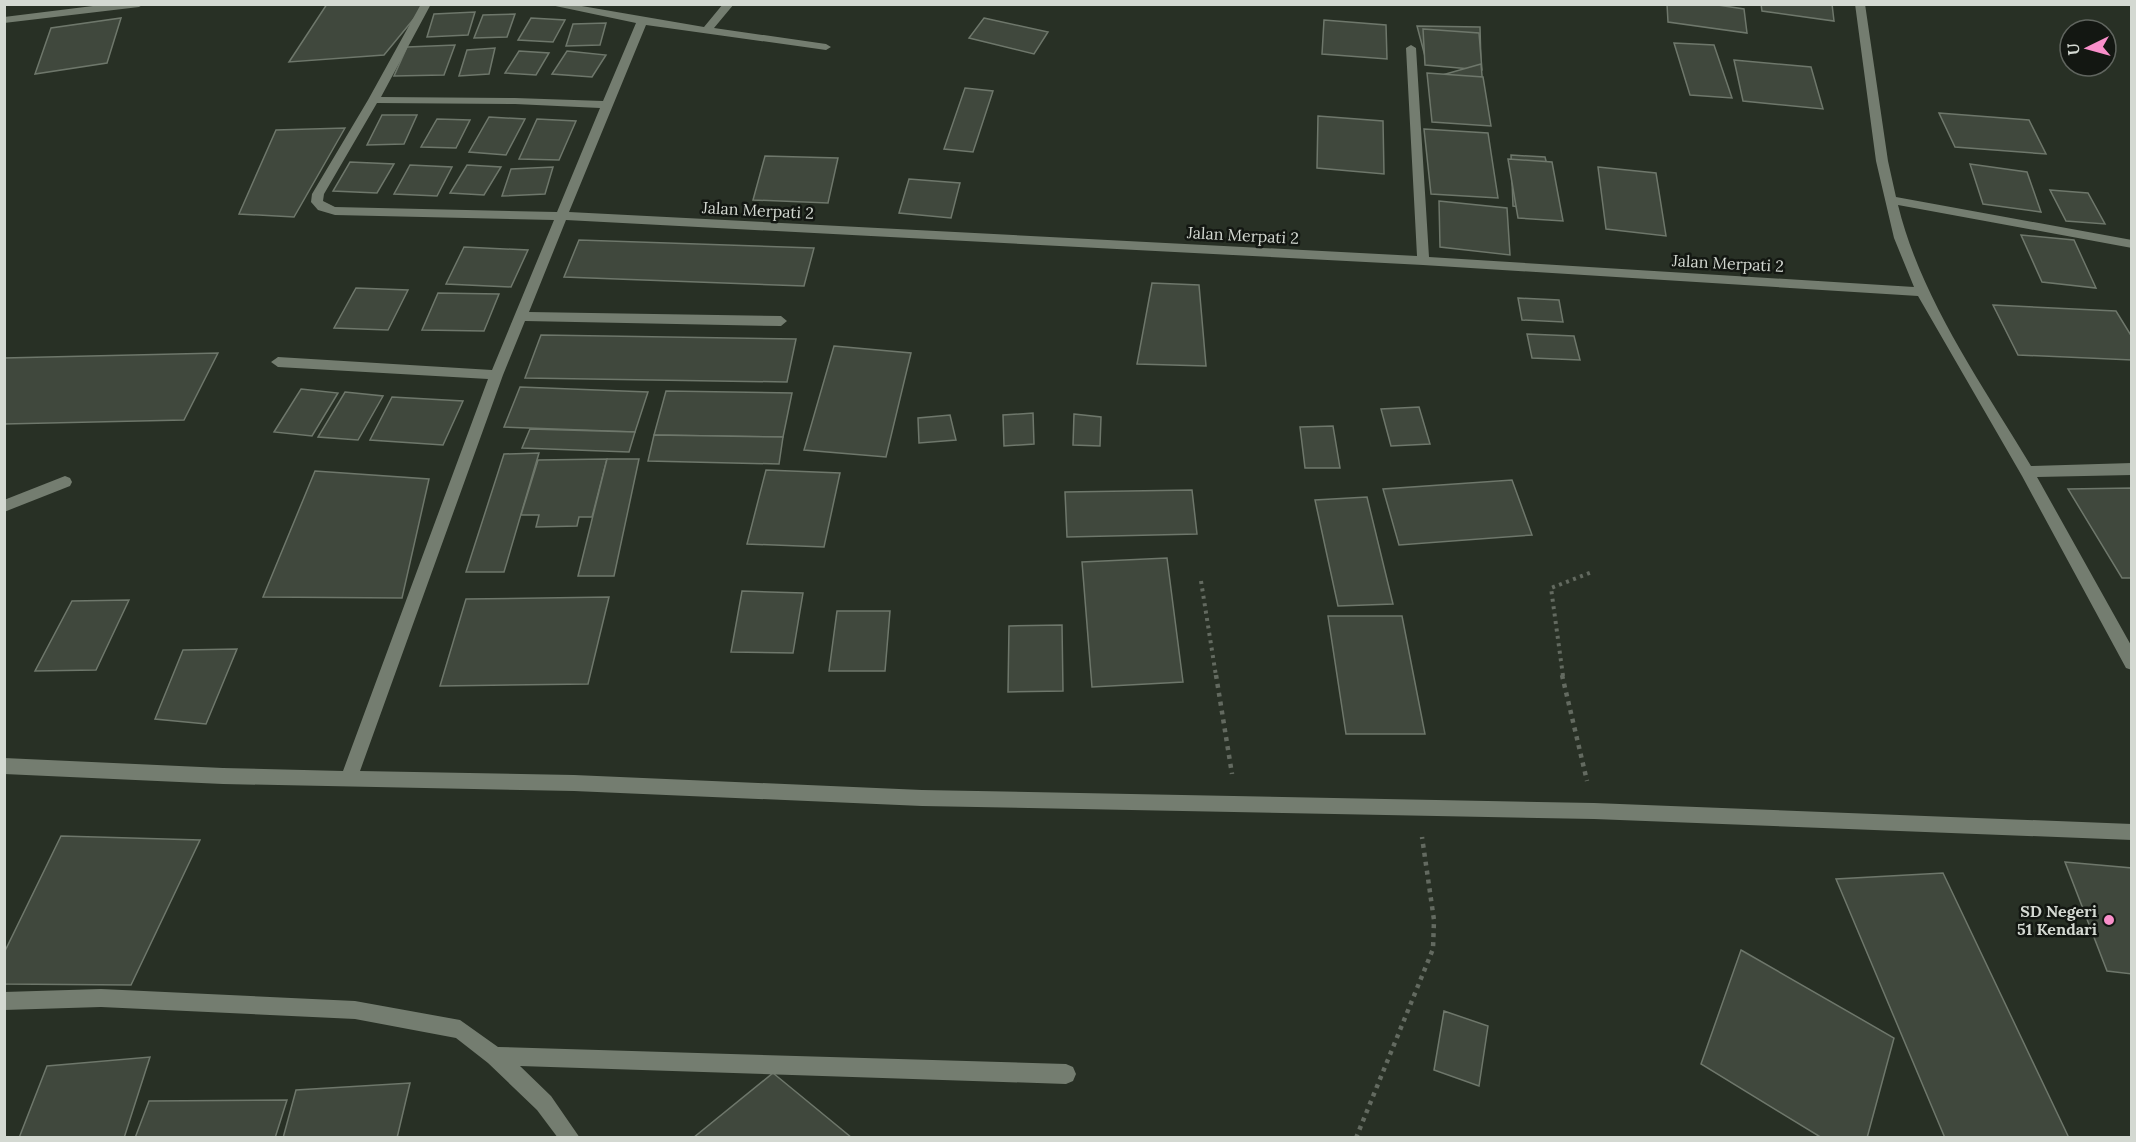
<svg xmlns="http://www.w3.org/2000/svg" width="2136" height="1142" font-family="Lora,serif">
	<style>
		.building { fill: #40483d; stroke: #6e776b; stroke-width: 1.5 }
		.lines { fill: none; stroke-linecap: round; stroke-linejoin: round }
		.path-far1 { stroke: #636a60; stroke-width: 4; stroke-dasharray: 3 4.5; stroke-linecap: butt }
		.path { stroke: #636a60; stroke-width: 4.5; stroke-dasharray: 4 5; stroke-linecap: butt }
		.minor { fill: #747d70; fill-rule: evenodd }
		.poi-dot { fill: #f98fca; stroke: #131712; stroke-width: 2 }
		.labels { text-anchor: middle; stroke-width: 5; stroke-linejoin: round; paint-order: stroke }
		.street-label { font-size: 16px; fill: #d4d9d2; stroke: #131712 }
		.poi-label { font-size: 16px; font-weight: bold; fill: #d4d9d2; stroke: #131712; text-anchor: end }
	</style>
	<rect width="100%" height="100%" fill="#283025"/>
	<!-- building -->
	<g class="building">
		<path d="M327,4H426L384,55L289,62Z"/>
		<path d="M1667,4H1711L1744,9L1747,33L1668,22Z"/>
		<path d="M1761,4H1832L1834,21L1762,11Z"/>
		<path d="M475,12L468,35L427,37L434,14Z"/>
		<path d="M515,14L507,37L474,38L483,15Z"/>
		<path d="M121,18L107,63L35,74L51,28Z"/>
		<path d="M531,18L565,20L553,42L518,40Z"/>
		<path d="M984,18L1048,32L1034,54L969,38Z"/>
		<path d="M1324,20L1386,25L1387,59L1322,54Z"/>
		<path d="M606,23L600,45L566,46L573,24Z"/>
		<path d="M1417,26L1480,27L1481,64L1426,60Z"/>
		<path d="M1423,29L1479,33L1482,70L1425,65Z"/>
		<path d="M1674,43L1714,45L1732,98L1690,95Z"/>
		<path d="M455,45L444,75L394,76L407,47Z"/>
		<path d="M495,48L489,74L459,76L467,50Z"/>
		<path d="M519,51L549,53L536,75L505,73Z"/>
		<path d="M567,51L606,55L592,77L552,74Z"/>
		<path d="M1734,60L1811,67L1823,109L1743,101Z"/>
		<path d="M1481,64L1486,120L1436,119L1428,79Z"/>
		<path d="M1427,73L1483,77L1491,126L1432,122Z"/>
		<path d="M965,88L993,91L973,152L944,149Z"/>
		<path d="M1939,113L2029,120L2046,154L1955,147Z"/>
		<path d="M382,115H417L404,144L367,145Z"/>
		<path d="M1318,116L1383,121L1384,174L1317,168Z"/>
		<path d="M489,117L525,119L506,155L469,152Z"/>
		<path d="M437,119L470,120L456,148L421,147Z"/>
		<path d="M537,119L576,121L559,160L519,159Z"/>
		<path d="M345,128L294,217L239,214L276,130Z"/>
		<path d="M1424,129L1488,133L1498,198L1431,194Z"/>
		<path d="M1511,155L1545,157L1559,212L1513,206Z"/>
		<path d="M765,156L838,158L828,203L753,200Z"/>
		<path d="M1508,159L1552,162L1563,221L1518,218Z"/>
		<path d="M350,162L394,164L377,193L333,191Z"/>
		<path d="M1970,164L2027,172L2041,212L1983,204Z"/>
		<path d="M410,165L452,167L437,196L394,194Z"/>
		<path d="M467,165L501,167L484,195L450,193Z"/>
		<path d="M553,167L545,194L502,196L511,169Z"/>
		<path d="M1598,167L1656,173L1666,236L1606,229Z"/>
		<path d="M909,179L960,183L951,218L899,213Z"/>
		<path d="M2050,190L2088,193L2105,224L2066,221Z"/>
		<path d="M1439,201L1507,208L1510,255L1440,247Z"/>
		<path d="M2021,235L2074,240L2096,288L2042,282Z"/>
		<path d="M579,240L814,248L804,286L564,277Z"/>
		<path d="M464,247L528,250L511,287L446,284Z"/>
		<path d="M1152,283L1199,285L1206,366L1137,364Z"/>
		<path d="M356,288L408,290L388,330L334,328Z"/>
		<path d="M438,293L499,294L484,331L422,330Z"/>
		<path d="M1518,298L1559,300L1563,322L1522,320Z"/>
		<path d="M1993,305L2116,311L2132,337V360L2018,355Z"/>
		<path d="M1527,334L1574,336L1580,360L1532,358Z"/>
		<path d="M541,335L796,339L787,382L525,378Z"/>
		<path d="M834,346L911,353L886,457L804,450Z"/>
		<path d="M218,353L184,420L4,424V358Z"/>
		<path d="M520,387L648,392L635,432L504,427Z"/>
		<path d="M301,389L338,393L312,436L274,432Z"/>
		<path d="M666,391L792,393L783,437L654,435Z"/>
		<path d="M345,392L383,396L358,440L318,437Z"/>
		<path d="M392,397L463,401L443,445L370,440Z"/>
		<path d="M1419,407L1430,444L1391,446L1381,409Z"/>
		<path d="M1033,413L1034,444L1004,446L1003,415Z"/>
		<path d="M1074,414L1101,417L1100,446L1073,445Z"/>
		<path d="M950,415L956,440L919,443L918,418Z"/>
		<path d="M1333,426L1340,468H1305L1300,427Z"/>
		<path d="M530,429L635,432L629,452L522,448Z"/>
		<path d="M654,435L783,437L779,464L648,461Z"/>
		<path d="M539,453L504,572H466L504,454Z"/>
		<path d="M607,459L592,517H579L577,526L536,527L539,515H521L538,460Z"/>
		<path d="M607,459H639L614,576H578Z"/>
		<path d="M766,470L840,473L824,547L747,544Z"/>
		<path d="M315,471L429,479L402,598L263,597Z"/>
		<path d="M1512,480L1532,535L1399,545L1383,489Z"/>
		<path d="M2132,488V578H2122L2068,489Z"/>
		<path d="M1192,490L1197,534L1067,537L1065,492Z"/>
		<path d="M1367,497L1393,604L1338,606L1315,500Z"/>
		<path d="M1167,558L1183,682L1092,687L1082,562Z"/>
		<path d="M742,591L803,593L793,653L731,652Z"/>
		<path d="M609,597L588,684L440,686L466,599Z"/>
		<path d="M129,600L96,670L35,671L72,601Z"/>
		<path d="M837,611H890L885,671H829Z"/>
		<path d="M1328,616H1402L1425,734H1346Z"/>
		<path d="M1062,625L1063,691L1008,692L1009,626Z"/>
		<path d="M237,649L206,724L155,719L183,650Z"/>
		<path d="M61,836L200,840L131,985L4,984V953Z"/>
		<path d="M2065,862L2132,868V974L2107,971Z"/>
		<path d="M1943,873L2069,1138H1945L1836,879Z"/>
		<path d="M1741,950L1894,1038L1867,1138H1822L1701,1064Z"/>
		<path d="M1444,1011L1488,1026L1479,1086L1434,1070Z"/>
		<path d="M150,1057L124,1138H19L47,1066Z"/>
		<path d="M773,1073L852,1138H693Z"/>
		<path d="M410,1083L397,1138H283L296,1090Z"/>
		<path d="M287,1100L275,1138H135L149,1101Z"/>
	</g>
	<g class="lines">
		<!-- path-far1 -->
		<g class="path-far1">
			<path d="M1201,581L1216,676"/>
			<path d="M1563,676L1551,588L1592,572"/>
		</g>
		<!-- path -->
		<g class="path">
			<path d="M1216,675L1232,774"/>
			<path d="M1562,675L1587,781"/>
			<path d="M1356,1138L1433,949L1434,920L1422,837"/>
		</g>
		<!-- minor -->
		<g class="minor">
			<path d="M109,4H144L139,7L4,23V17Z"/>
			<path d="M421,4H431L381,97L515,98L603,101L636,23L546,4H570L704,27L723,4H734L714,28L826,44L831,47L826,50L646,25L569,212L1417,256L1406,48L1411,45L1416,48L1429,257L1914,287L1894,238L1876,161L1855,4H1865L1888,161L1896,197L2132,240V248L1898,205C1921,299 1982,384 2031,466L2132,463V475L2037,477L2132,647V670L2126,668L2022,476L1918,296L1423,265L566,220L529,312L781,316L787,321L781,326L525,321L503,375L360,771L574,775L922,790L1594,803L2132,824V840L1594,819L922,806L574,791L223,784L4,774V758L223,768L343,771L488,379L278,367L271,362L278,357L492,370L554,220L335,215L318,210L311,202L312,194L368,100ZM377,103L515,104L600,108L557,212L335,207L323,201L324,194Z"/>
			<path d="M65,476L70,478L72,482L70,486L4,512V500Z"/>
			<path d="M101,989L355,1001L460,1020L498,1047L1066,1064L1073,1067L1076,1074L1073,1081L1066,1084L520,1066L551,1096L580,1138H558L537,1110L488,1063L456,1038L355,1019L101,1007L4,1010V992Z"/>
		</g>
	</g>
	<!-- markers -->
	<circle class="poi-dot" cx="2109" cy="920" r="6"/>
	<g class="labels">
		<!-- street labels -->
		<g class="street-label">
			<text transform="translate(758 210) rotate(3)" y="6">Jalan Merpati 2</text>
			<text transform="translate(1243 235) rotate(3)" y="6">Jalan Merpati 2</text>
			<text transform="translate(1728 263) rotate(3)" y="6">Jalan Merpati 2</text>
		</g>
		<!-- poi labels -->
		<g class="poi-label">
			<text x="2097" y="917">SD Negeri<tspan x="2097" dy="18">51 Kendari</tspan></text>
		</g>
	</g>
	<!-- border -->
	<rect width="2136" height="1142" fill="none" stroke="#d4d9d2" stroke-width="12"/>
	<!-- north arrow -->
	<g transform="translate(2088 48) rotate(265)"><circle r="28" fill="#131712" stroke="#60655f" stroke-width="1.5"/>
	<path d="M0-4.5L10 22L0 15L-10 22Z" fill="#f98fca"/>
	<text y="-9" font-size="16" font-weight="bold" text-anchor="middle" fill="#d4d9d2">U</text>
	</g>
</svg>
